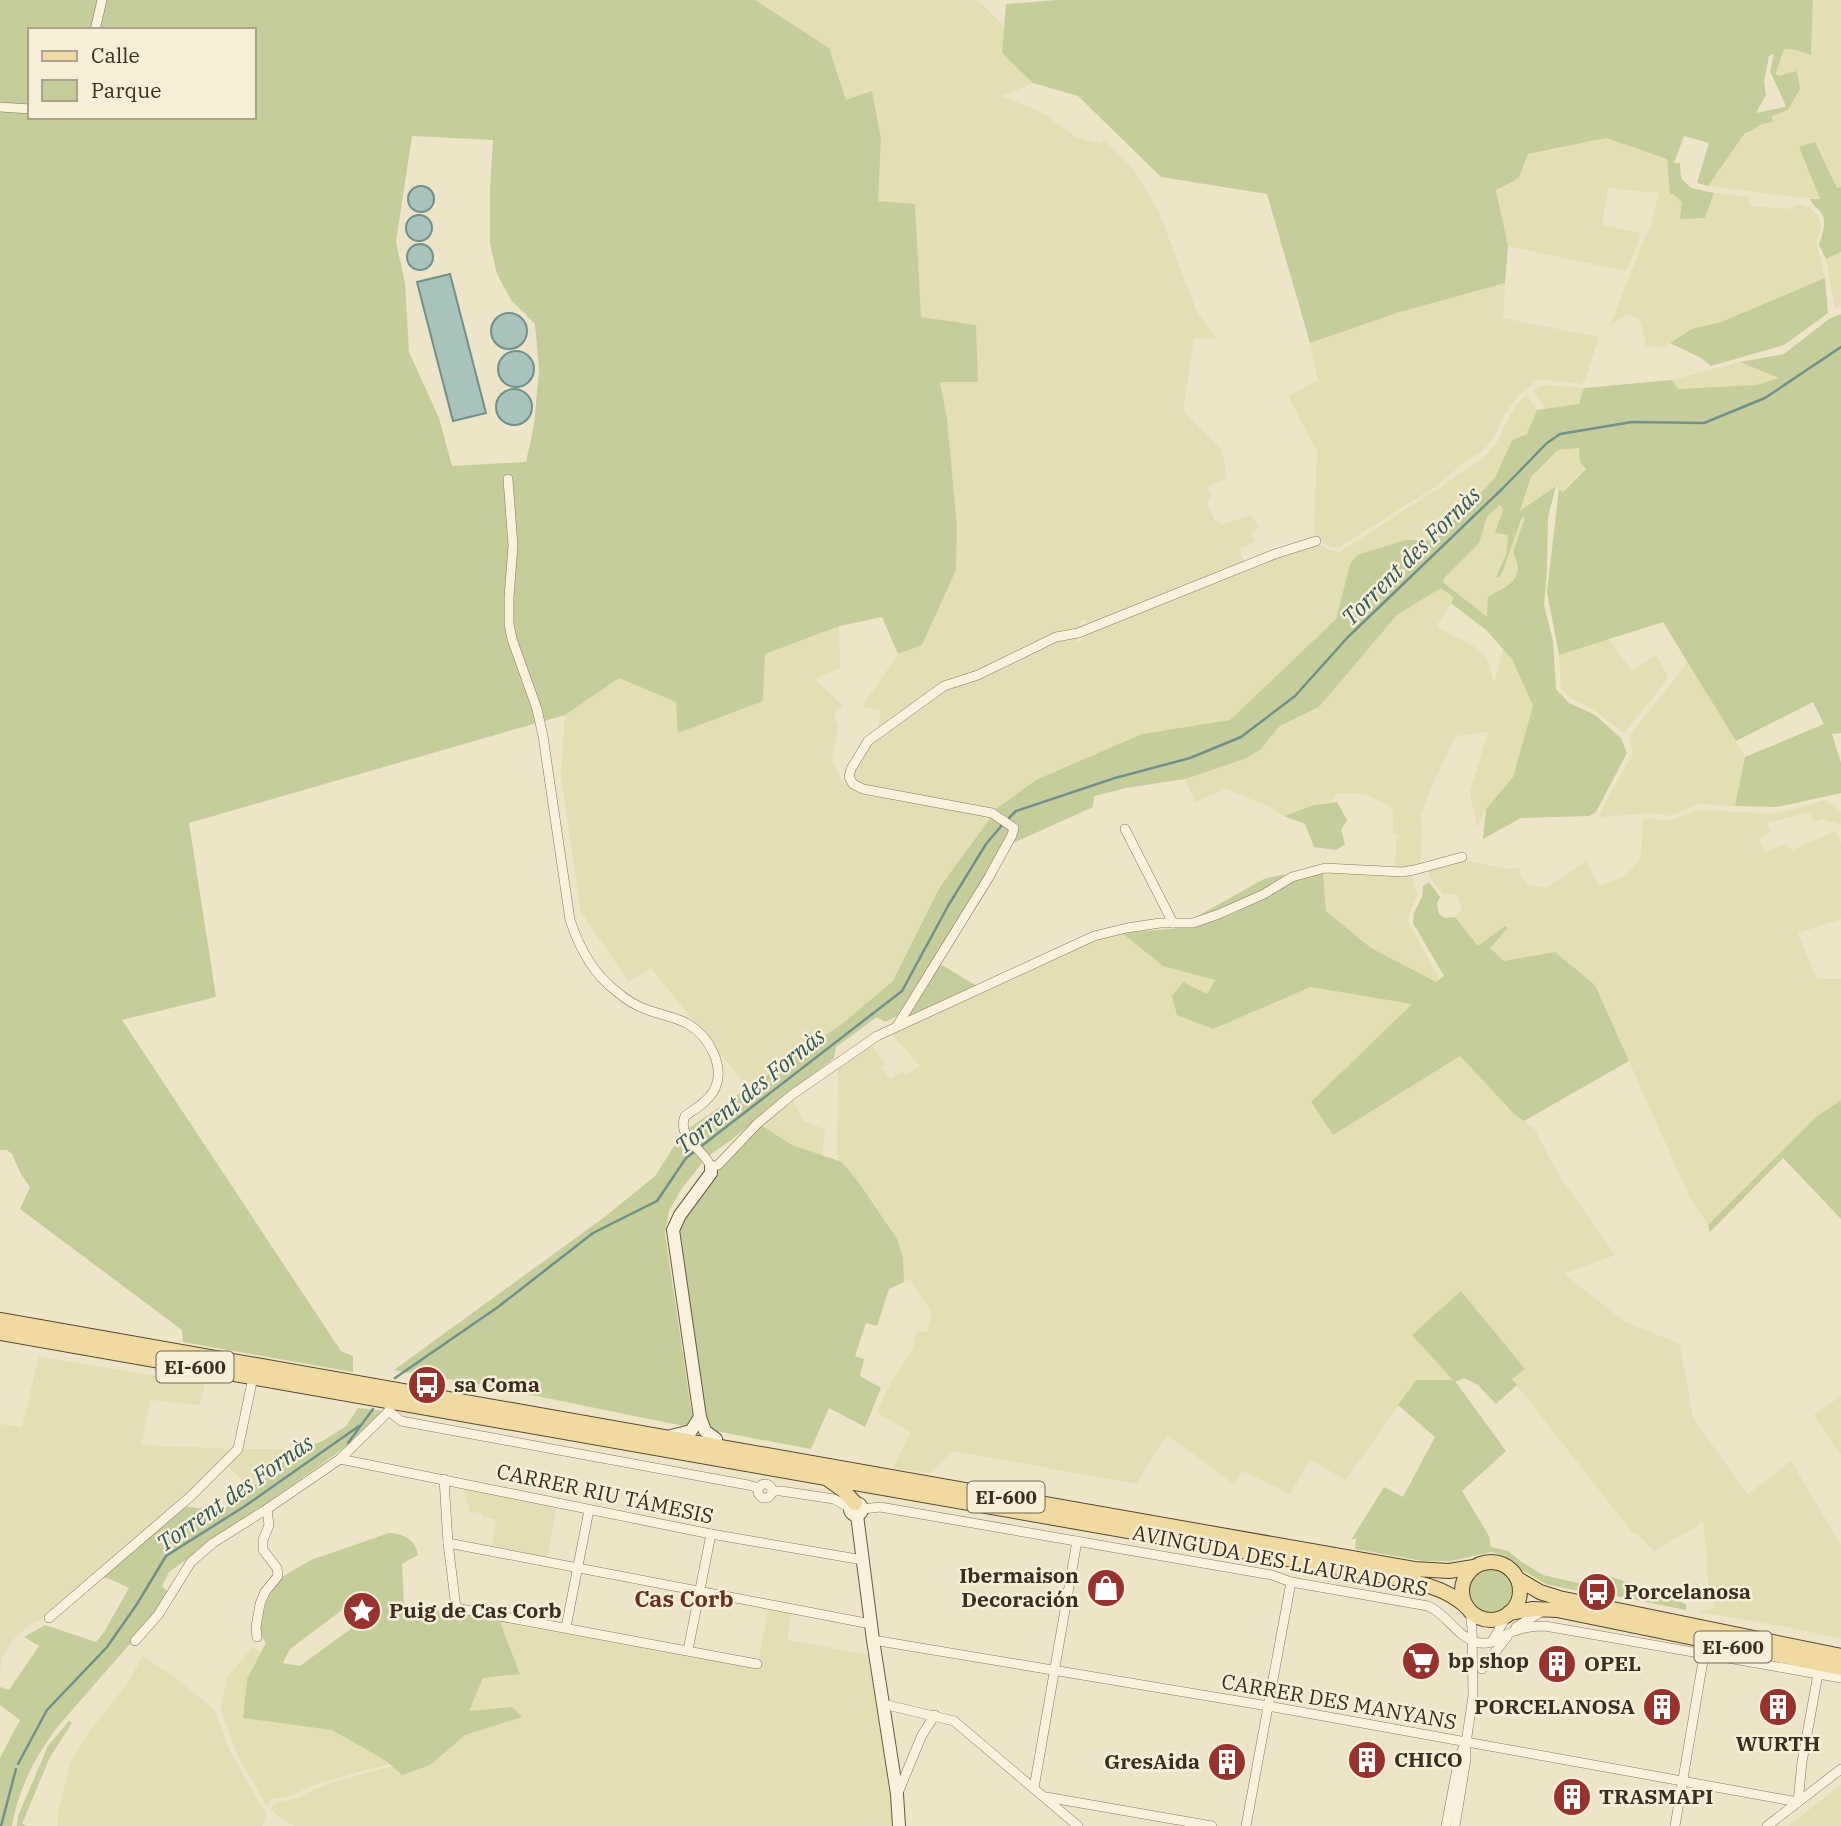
<svg xmlns="http://www.w3.org/2000/svg" width="1841" height="1826" font-family="'IBM Plex Serif',serif">
	<style>
		.farmland { fill: #e4deb5 }
		.green { fill: #c5cd9b; fill-rule: evenodd }
		.water { fill: #a8c2bc; stroke: #6f918a; stroke-width: 2 }
		.lines { fill: none; stroke-linecap: round; stroke-linejoin: round }
		.stream { stroke: #6f918a; stroke-width: 2.5 }
		.street-casing { stroke: #8a775d; stroke-width: 10 }
		.secondary-casing { stroke: #6c5840; stroke-width: 14 }
		.primary-casing { stroke: #584531; stroke-width: 16 }
		.street { stroke: #f9f1db; stroke-width: 9 }
		.secondary { stroke: #f9f1db; stroke-width: 12 }
		.primary { stroke: #f0daa1; stroke-width: 14 }
		.labels { text-anchor: middle; stroke-width: 5; stroke-linejoin: round; paint-order: stroke }
		.shield { fill: #f6eed7; stroke: #736857; stroke-width: 2 }
		.shield-label { font-size: 19px; font-weight: bold; fill: #3b2e20 }
		.poi-label { font-size: 21px; font-weight: bold; fill: #3b2e20; stroke: #f6eed7; text-anchor: start }
		.street-label { font-size: 21px; fill: #3b2e20; stroke: #f6eed7 }
		.water-label { font-size: 23px; font-style: italic; fill: #305a59; stroke: #f6eed7 }
		.neighbourhood-label { font-size: 23px; font-weight: bold; fill: #673220; stroke: #f6eed7 }
	</style>
	<rect width="100%" height="100%" fill="#eee4c7"/>
	<!-- farmland -->
	<g class="farmland">
		<path d="M755,0H975L982,4L1004,26L1002,53L1033,83L1001,96L1043,113L1076,137L1100,144L1105,140L1128,163L1141,181L1159,212L1196,310L1216,339L1194,338L1183,411L1222,450L1227,479L1208,486L1211,495L1207,503L1214,519L1222,525L1250,515L1259,527L1251,535L1255,542L1239,549L1245,564L1088,626L1085,619L1079,622L1081,630L1077,631H1060L991,666L965,676L877,732L881,711L862,707L898,654L922,644L956,570L957,527L947,419L940,382L975,325L921,317L915,204L878,201L881,139L872,92L846,100L829,48Z"/>
		<path d="M1813,0H1841V187L1837,188L1799,147L1820,200L1708,186L1746,132L1748,133L1772,116L1788,110L1800,89L1797,71L1778,76L1776,74L1784,49L1796,50L1811,54Z"/>
		<path d="M1606,138L1667,159L1670,193H1672L1683,202L1681,219L1705,218L1714,193L1749,197L1750,206L1789,209L1798,204L1810,208L1819,217L1821,228L1816,242L1825,278L1721,322L1692,329L1663,347L1646,346L1640,320L1629,314L1610,325L1646,234L1650,229L1659,193L1608,188L1602,225L1640,233L1638,243L1626,271L1508,246L1496,190L1519,178L1528,155Z"/>
		<path d="M1841,252V306L1835,308L1826,259Z"/>
		<path d="M1505,283L1503,318L1599,337L1585,380L1581,384L1539,379L1519,395L1505,414L1493,439L1482,452L1467,460L1438,485L1338,548L1328,546L1317,538L1314,532L1317,451L1288,396L1318,380L1310,343L1400,312Z"/>
		<path d="M1740,362L1780,378L1756,385L1678,389L1672,380Z"/>
		<path d="M1544,385L1584,388L1579,404L1545,409L1534,390Z"/>
		<path d="M1527,395L1537,410L1527,434L1512,440L1495,478L1434,540H1406L1350,564L1336,619L1230,720L1142,734L1036,780L996,809L863,786L851,777L855,766L873,742L938,693L1057,639L1077,636V642H1081L1086,632L1260,563L1312,545L1320,544L1330,550L1339,552L1439,488L1486,455L1496,444L1510,415L1518,403Z"/>
		<path d="M1580,447V462L1586,468L1562,492L1556,486L1520,513L1531,477L1558,450Z"/>
		<path d="M1500,505L1503,509L1509,535L1506,555L1496,576L1499,577L1503,571L1522,517H1525L1513,552L1518,563L1517,577L1512,583L1488,597V618L1443,582L1445,576L1479,543L1487,517Z"/>
		<path d="M1441,588L1454,598L1436,627L1475,647L1487,658L1494,684L1503,649L1512,659L1533,706L1513,777L1486,809L1477,828L1470,792L1488,732L1456,736L1431,788L1420,817L1422,825L1420,865L1395,869L1397,834H1393V811L1389,806L1366,794H1335L1333,802L1314,805L1284,816L1270,807L1226,789L1195,802L1185,779L1247,757L1260,750L1280,726L1319,707L1397,615Z"/>
		<path d="M839,627L840,668L815,679L843,706L834,714L838,727L832,759L842,781L861,794L991,817L940,887L893,981L843,1023L747,1087L651,968L629,982L581,912L561,777L565,715L619,678L676,702L679,733L764,654Z"/>
		<path d="M1609,639L1632,671L1656,655L1667,674V680L1624,733L1595,711L1570,697L1561,688L1559,655Z"/>
		<path d="M1688,662L1745,757L1735,806L1699,804L1669,816L1654,813L1598,817L1633,753L1629,739L1630,735Z"/>
		<path d="M1825,800L1841,812V825L1823,819L1813,822L1811,812L1767,823L1771,832L1758,839L1765,852L1784,844L1792,850L1836,831L1841,843V919L1798,933L1817,979H1841V1100L1816,1117L1708,1225L1689,1196L1595,985L1555,952L1504,961L1489,948L1508,929L1478,946L1455,917L1462,909L1459,898L1454,894L1443,895L1429,876V870L1463,860L1508,869L1519,867L1521,877L1529,885L1546,888L1586,861L1598,882V886L1627,875L1641,857L1643,820L1651,818L1668,821L1699,810L1775,814Z"/>
		<path d="M1323,872L1411,874L1417,895L1409,914L1408,922L1440,980L1436,983L1371,948L1326,911Z"/>
		<path d="M1122,933L1163,966L1215,980L1207,994L1213,1029L1311,987L1413,1004L1311,1102L1333,1134L1460,1056L1514,1114L1534,1128L1557,1172L1615,1255L1564,1274L1625,1322L1680,1344L1693,1418L1748,1495L1791,1461L1841,1545V1639L1792,1628L1699,1612L1715,1607L1711,1599L1707,1573V1552L1703,1522L1654,1552L1637,1533L1632,1532L1512,1379L1525,1369L1461,1292L1454,1380H1416L1346,1480L1310,1460L1290,1494L1242,1471L1234,1484L1167,1435L1136,1484L953,1451L930,1473L893,1468L911,1432L876,1412L892,1381L912,1350L917,1331L927,1332L932,1313L910,1279L904,1282L903,1257L859,1183L837,1158L838,1069L872,1046L885,1063L881,1067L890,1079L902,1071L906,1075L920,1066L891,1033L1090,940Z"/>
		<path d="M792,1099L804,1121L825,1130L822,1156L792,1145L761,1125Z"/>
		<path d="M39,1357L205,1384L200,1405L151,1400L141,1445L235,1449L176,1505L46,1617L28,1626L14,1639L2,1657L0,1671V1424L22,1427Z"/>
		<path d="M1841,1396V1455L1814,1415Z"/>
		<path d="M243,1449H297L250,1489L228,1466Z"/>
		<path d="M463,1488L557,1506L547,1557L492,1546L496,1520L482,1516V1513L470,1512Z"/>
		<path d="M768,1609L791,1613L787,1640L870,1655L892,1796L894,1826H294L280,1818L271,1809L273,1805L278,1802L297,1798L315,1789L337,1781L392,1766L430,1765L465,1735L521,1717L512,1707L468,1712L483,1678L520,1673L500,1622L757,1668Z"/>
		<path d="M253,1647L261,1652L247,1679L243,1718L332,1730L390,1764L318,1783L293,1795L273,1799L266,1805L238,1756L220,1708L228,1676Z"/>
		<path d="M143,1656L173,1676L214,1709L229,1749L244,1776L262,1807L265,1809L266,1816L262,1826H58V1812L71,1761L89,1732L127,1684Z"/>
		<path d="M1841,1785V1826H1788Z"/>
	</g>
	<!-- green -->
	<g class="green">
		<path d="M0,0H755L829,48L846,100L872,91L881,139L878,201L915,204L921,317L976,325L978,382H940L947,419L957,527L956,570L922,645L898,654L882,617L840,626L765,654L763,701L678,733L676,702L619,678L565,715L189,823L216,997L122,1020L341,1351L353,1356V1372L183,1342L182,1330L20,1209L30,1187L21,1174L12,1154L7,1150H0ZM30,30H254V117H30ZM412,136L493,140L490,189V244L497,274L511,300L535,324L539,370L534,425L526,462L452,466L439,418L409,352L405,283L396,242Z"/>
		<path d="M1058,0H1813L1811,55L1796,50L1784,49L1776,73L1778,76L1797,71L1800,89L1788,110L1772,116L1773,122L1762,124L1747,133H1745L1708,186L1697,183L1709,143L1684,136L1674,163H1680L1681,178L1691,188L1714,193L1705,218L1680,219L1682,202L1673,194H1670L1667,159L1606,138L1528,154L1519,178L1496,190L1508,246L1505,283L1400,312L1310,343L1267,194L1161,177L1078,96L1033,83L1002,53L1006,4ZM1774,54L1770,71L1785,104V107L1756,113L1766,95L1764,82L1769,56Z"/>
		<path d="M1815,142L1837,188L1841,187V252L1826,259L1819,245C1822,235 1827,223 1822,214C1818,208 1813,206 1810,199H1820L1799,147Z"/>
		<path d="M1825,278L1828,313L1784,345L1711,366L1701,358L1670,343L1692,329L1721,322Z"/>
		<path d="M1841,314V733L1832,734L1841,763V793L1777,807L1735,806L1745,757L1824,724L1813,702L1736,741L1663,622L1559,655L1547,592L1559,489L1563,492L1586,469L1580,462L1579,448L1558,450L1531,477L1520,511L1556,486L1548,517L1547,569L1544,605L1553,641L1556,689L1569,703L1595,715L1621,738L1627,753L1596,812L1589,816L1521,818L1483,839L1486,809L1513,777L1533,706L1512,659L1486,630L1451,603L1454,598L1441,588L1397,615L1319,707L1280,726L1260,750L1244,759L1185,779L1126,788L1094,796L1093,807L1013,843L1019,825L996,809L1036,780L1142,734L1230,720L1336,619L1350,564L1357,555L1406,540H1434L1495,478L1512,440L1527,434L1537,410L1579,404L1584,388L1672,380L1678,389L1756,385L1779,378L1740,362L1784,354L1829,319ZM1500,505L1503,510L1495,533L1508,535L1506,555L1496,577H1499L1503,571L1522,517H1525L1513,552C1526,580 1510,584 1488,597L1487,617L1443,582L1445,577L1479,543L1487,517Z"/>
		<path d="M1337,802L1347,820L1341,830L1345,844L1336,850L1314,847L1305,824L1284,816L1314,805Z"/>
		<path d="M991,817L1012,829L981,884L902,1014L885,1022L877,1017L836,1047L834,1058L731,1140L707,1157L682,1188L669,1211L665,1234L694,1428L473,1383L394,1370L606,1216L655,1176L678,1140L689,1128L843,1023L893,981L940,887Z"/>
		<path d="M1323,872L1326,911L1371,948L1436,982L1444,976L1413,923L1414,913L1422,897L1423,886L1429,882L1440,897L1437,903L1439,914L1445,918L1455,917L1478,946L1505,926L1508,928L1490,948L1504,961L1555,952L1595,985L1629,1061L1524,1121L1514,1114L1460,1056L1333,1135L1311,1102L1412,1004L1311,987L1213,1029L1177,1015L1172,996L1183,982L1207,994L1215,980L1163,966L1122,933L1191,927L1235,913L1298,878Z"/>
		<path d="M1285,874C1272,893 1217,913 1194,918L1264,879Z"/>
		<path d="M940,964L977,986L907,1019Z"/>
		<path d="M1841,1100V1219L1783,1158L1710,1232L1708,1225L1816,1117Z"/>
		<path d="M761,1125L792,1145L842,1162L859,1183L897,1239L903,1257L904,1282L889,1289L877,1326L866,1323L855,1356L864,1359L860,1376L881,1388L865,1427L829,1408L811,1449L705,1429L672,1230L673,1213L699,1178L715,1161Z"/>
		<path d="M1461,1291L1525,1369L1512,1379L1517,1385L1496,1404L1478,1385L1464,1378L1458,1381H1455L1506,1451L1462,1491L1489,1536L1491,1547L1508,1551L1523,1563L1543,1575L1578,1583L1607,1575L1686,1604V1610L1611,1595L1610,1590L1588,1588L1582,1592L1546,1584L1517,1567L1508,1557L1491,1552L1451,1561H1424L1355,1549L1356,1538L1351,1540L1384,1487L1403,1497L1435,1437L1398,1405L1416,1380H1453L1412,1335Z"/>
		<path d="M358,1408L385,1411L350,1444L169,1572L162,1586L168,1592L156,1614L59,1725C36,1755 18,1789 12,1826H0V1758L20,1720L0,1705V1687L9,1690L39,1646L24,1637L45,1625L96,1642L104,1632L129,1588L110,1579L100,1577L185,1506L220,1512L275,1469L297,1449L321,1442L346,1426Z"/>
		<path d="M389,1533C404,1534 415,1539 418,1555L402,1564L404,1604L500,1622L520,1674L483,1678L469,1711L512,1707L522,1717L465,1735L430,1765L402,1775L386,1761L332,1730L243,1718L247,1679L266,1643L261,1636L260,1623L268,1597L280,1578L311,1560ZM358,1598L371,1614L300,1666L283,1663L290,1649Z"/>
		<circle cx="1491" cy="1590" r="23"/>
		<path d="M69,1721L72,1723L50,1757L22,1824L28,1826H17L18,1816L48,1746Z"/>
	</g>
	<!-- water -->
	<g class="water">
		<circle cx="421" cy="199" r="13"/>
		<circle cx="419" cy="228" r="13"/>
		<circle cx="420" cy="257" r="13"/>
		<path d="M450,274L486,413L453,421L417,282Z"/>
		<circle cx="509" cy="331" r="18"/>
		<circle cx="516" cy="369" r="18"/>
		<circle cx="514" cy="407" r="18"/>
	</g>
	<g class="lines">
		<!-- stream -->
		<g class="stream">
			<path d="M1009,818L1016,811L1115,778L1190,758L1241,737L1295,696L1348,637L1502,489L1547,443L1560,434L1632,422L1704,423L1765,398L1841,347"/>
			<path d="M395,1378L498,1307L593,1233L657,1201L686,1158L902,991L948,906L986,844L1003,824"/>
			<path d="M348,1443L373,1409"/>
			<path d="M18,1764L47,1710L107,1647L137,1604L166,1556L245,1506L359,1426"/>
			<path d="M1,1826L16,1769"/>
		</g>
		<defs>
			<g id="street">
				<path d="M95,30L102,0"/>
				<path d="M0,107L30,109"/>
				<path d="M508,479L513,546L509,597V624L512,639L537,709L543,736L570,920C579,947 592,973 616,991C625,999 636,1006 648,1010C661,1015 676,1017 688,1024C710,1037 727,1069 713,1092C706,1103 695,1109 685,1116C676,1138 704,1149 711,1167L718,1165L758,1123L793,1094L877,1036L1094,936L1127,928L1160,923H1193L1219,914L1264,894L1292,877L1325,868L1402,872L1414,870L1462,857"/>
				<path d="M1125,829L1173,923"/>
				<path d="M897,1026L989,877L1012,835L1014,828L992,813L863,789L853,784L849,777L851,769L868,741L944,686L978,675L1056,637L1078,633L1275,554L1316,541"/>
				<path d="M390,1401L389,1411L401,1421L748,1485L759,1488"/>
				<path d="M340,1459L711,1534L863,1560"/>
				<path d="M444,1479L448,1543L456,1608L757,1664"/>
				<circle cx="765" cy="1491" r="7"/>
				<path d="M772,1491H781L834,1499L850,1508"/>
				<path d="M863,1509L880,1507L1272,1575L1291,1582L1428,1606C1447,1614 1456,1636 1476,1642C1490,1647 1500,1637 1512,1632C1523,1627 1534,1626 1545,1626L1841,1678"/>
				<path d="M448,1543L871,1624"/>
				<path d="M49,1618L191,1496L238,1449L253,1377"/>
				<path d="M566,1627L589,1510"/>
				<path d="M1516,1627L1543,1611"/>
				<path d="M257,1637L256,1627L260,1604L265,1592L278,1576L277,1568L263,1550V1540L269,1525L267,1509"/>
				<path d="M873,1640L1268,1706L1798,1802"/>
				<path d="M135,1641L158,1615L191,1562L213,1543L267,1509L340,1459L389,1411"/>
				<path d="M1492,1642L1507,1615"/>
				<path d="M688,1650L711,1534"/>
				<path d="M1482,1669L1507,1637"/>
				<path d="M883,1704L954,1721L1078,1826"/>
				<path d="M1034,1788L1077,1541"/>
				<path d="M898,1793L922,1735L935,1715"/>
				<path d="M1046,1797L1212,1826"/>
				<path d="M1798,1802L1802,1762L1818,1674"/>
				<path d="M1246,1826L1291,1582"/>
				<path d="M1446,1826L1459,1758L1465,1744"/>
				<path d="M1455,1826L1466,1759V1743L1473,1696L1472,1628L1470,1610"/>
				<path d="M1675,1826L1704,1655"/>
				<path d="M1767,1826L1841,1769"/>
			</g>
			<g id="secondary">
				<path d="M711,1167V1173L680,1215L673,1230L700,1417L705,1431L716,1439"/>
				<path d="M671,1436L691,1431L700,1417"/>
				<circle cx="856" cy="1509" r="6"/>
				<path d="M857,1515L873,1640L897,1794L899,1826"/>
			</g>
			<g id="primary">
				<path d="M0,1320L1414,1569L1449,1571L1474,1567"/>
				<path d="M0,1333L1367,1573C1401,1580 1440,1582 1467,1607"/>
				<path d="M829,1480L843,1490L855,1503"/>
				<circle cx="1491" cy="1591" r="29"/>
				<path d="M1518,1579L1540,1592L1559,1598L1841,1656"/>
				<path d="M1509,1613L1533,1609L1557,1610L1841,1668"/>
			</g>
		</defs>
		<!-- street casing -->
		<use href="#street" class="street-casing"/>
		<!-- secondary casing -->
		<use href="#secondary" class="secondary-casing"/>
		<!-- primary casing -->
		<use href="#primary" class="primary-casing"/>
		<!-- street -->
		<use href="#street" class="street"/>
		<!-- secondary -->
		<use href="#secondary" class="secondary"/>
		<!-- primary -->
		<use href="#primary" class="primary"/>
	</g>
	<!-- icons -->
	<defs>
		<symbol id="bus-disc" viewBox="-11 -11 22 22"><circle r="9.5" fill="#99312d" stroke="#f6eed7"/><path d="M-5-6H5V4H4V6H2V4H-2V6H-4V4H-5ZM-3.5-4V0h7V-4ZM-3.5 1.2v1.5H-2V1.2ZM2 1.2v1.5H3.5V1.2Z" fill="#fff"/></symbol>
		<symbol id="shop-disc" viewBox="-11 -11 22 22"><circle r="9.5" fill="#99312d" stroke="#f6eed7"/><path d="M-5-2.5h2.3a2.7 3.5 0 0 1 5.4 0H5L5.5 6h-11ZM-1.5-2.5h3a1.5 2.3 0 0 0-3 0Z" fill="#fff"/></symbol>
		<symbol id="sight-disc" viewBox="-11 -11 22 22"><circle r="9.5" fill="#99312d" stroke="#f6eed7"/><path d="M0-6L1.8-2.2L6-1.7L2.9 1.2L3.7 5.4L0 3.3L-3.7 5.4L-2.9 1.2L-6-1.7L-1.8-2.2Z" fill="#fff"/></symbol>
		<symbol id="supermarket-disc" viewBox="-11 -11 22 22"><circle r="9.5" fill="#99312d" stroke="#f6eed7"/><path d="M-6-5.5h2.5l.6 2H6L4.5 2H-2.5L-4.4-4H-6ZM-1.5 3.2a1.3 1.3 0 1 0 .1 0ZM3 3.2a1.3 1.3 0 1 0 .1 0Z" fill="#fff"/></symbol>
		<symbol id="building-disc" viewBox="-11 -11 22 22"><circle r="9.5" fill="#99312d" stroke="#f6eed7"/><path d="M-4-6H4V6H1V3H-1V6H-4ZM-2.5-4.3h1.7v1.8h-1.7ZM.8-4.3h1.7v1.8H.8ZM-2.5-1h1.7V.8h-1.7ZM.8-1h1.7V.8H.8Z" fill="#fff"/></symbol>
	</defs>
	<g fill-rule="evenodd">
		<use href="#bus-disc" x="405" y="1363" width="44" height="44"/>
		<use href="#shop-disc" x="1084" y="1566" width="44" height="44"/>
		<use href="#bus-disc" x="1575" y="1570" width="44" height="44"/>
		<use href="#sight-disc" x="340" y="1589" width="44" height="44"/>
		<use href="#supermarket-disc" x="1399" y="1639" width="44" height="44"/>
		<use href="#building-disc" x="1535" y="1642" width="44" height="44"/>
		<use href="#building-disc" x="1640" y="1685" width="44" height="44"/>
		<use href="#building-disc" x="1756" y="1685" width="44" height="44"/>
		<use href="#building-disc" x="1345" y="1738" width="44" height="44"/>
		<use href="#building-disc" x="1205" y="1740" width="44" height="44"/>
		<use href="#building-disc" x="1550" y="1775" width="44" height="44"/>
	</g>
	<g class="labels">
		<!-- shield labels -->
		<g class="shield">
			<rect x="156.5" y="1351.5" width="77" height="31" rx="5"/>
			<rect x="967.5" y="1481.5" width="77" height="31" rx="5"/>
			<rect x="1694.5" y="1631.5" width="77" height="31" rx="5"/>
		</g>
		<g class="shield-label">
			<text x="195" y="1374">EI-600</text>
			<text x="1006" y="1504">EI-600</text>
			<text x="1733" y="1654">EI-600</text>
		</g>
		<!-- poi labels -->
		<g class="poi-label">
			<text x="454" y="1392">sa Coma</text>
			<text x="1079" y="1583" text-anchor="end">Ibermaison<tspan x="1079" dy="24">Decoración</tspan></text>
			<text x="1624" y="1599">Porcelanosa</text>
			<text x="389" y="1618">Puig de Cas Corb</text>
			<text x="1448" y="1668">bp shop</text>
			<text x="1584" y="1671">OPEL</text>
			<text x="1635" y="1714" text-anchor="end">PORCELANOSA</text>
			<text x="1778" y="1751" text-anchor="middle">WURTH</text>
			<text x="1394" y="1767">CHICO</text>
			<text x="1200" y="1769" text-anchor="end">GresAida</text>
			<text x="1599" y="1804">TRASMAPI</text>
		</g>
		<!-- street labels -->
		<g class="street-label">
			<text transform="translate(605 1494) rotate(12)" y="7">CARRER RIU TÁMESIS</text>
			<text transform="translate(1280 1561) rotate(11)" y="7">AVINGUDA DES LLAURADORS</text>
			<text transform="translate(1339 1702) rotate(10)" y="7">CARRER DES MANYANS</text>
		</g>
		<!-- water labels -->
		<g class="water-label">
			<text transform="translate(1411 556) rotate(-45)" y="8">Torrent des Fornàs</text>
			<text transform="translate(750 1091) rotate(-39)" y="8">Torrent des Fornàs</text>
			<text transform="translate(235 1493) rotate(-35)" y="8">Torrent des Fornàs</text>
		</g>
		<!-- neighbourhood labels -->
		<g class="neighbourhood-label">
			<text x="684" y="1607">Cas Corb</text>
		</g>
	</g>
	<!-- legend -->
	<rect x="28" y="28" width="228" height="91" fill="#f6eed7" stroke="#aba18e" stroke-width="2"/>
	<rect x="42" y="51" width="35" height="10" fill="#f0daa1" stroke="#aba18e" stroke-width="2"/>
	<text x="91" y="63" font-size="21" fill="#3b2e20">Calle</text>
	<rect x="42" y="80" width="35" height="21" fill="#c5cd9b" stroke="#aba18e" stroke-width="2"/>
	<text x="91" y="98" font-size="21" fill="#3b2e20">Parque</text>
</svg>
